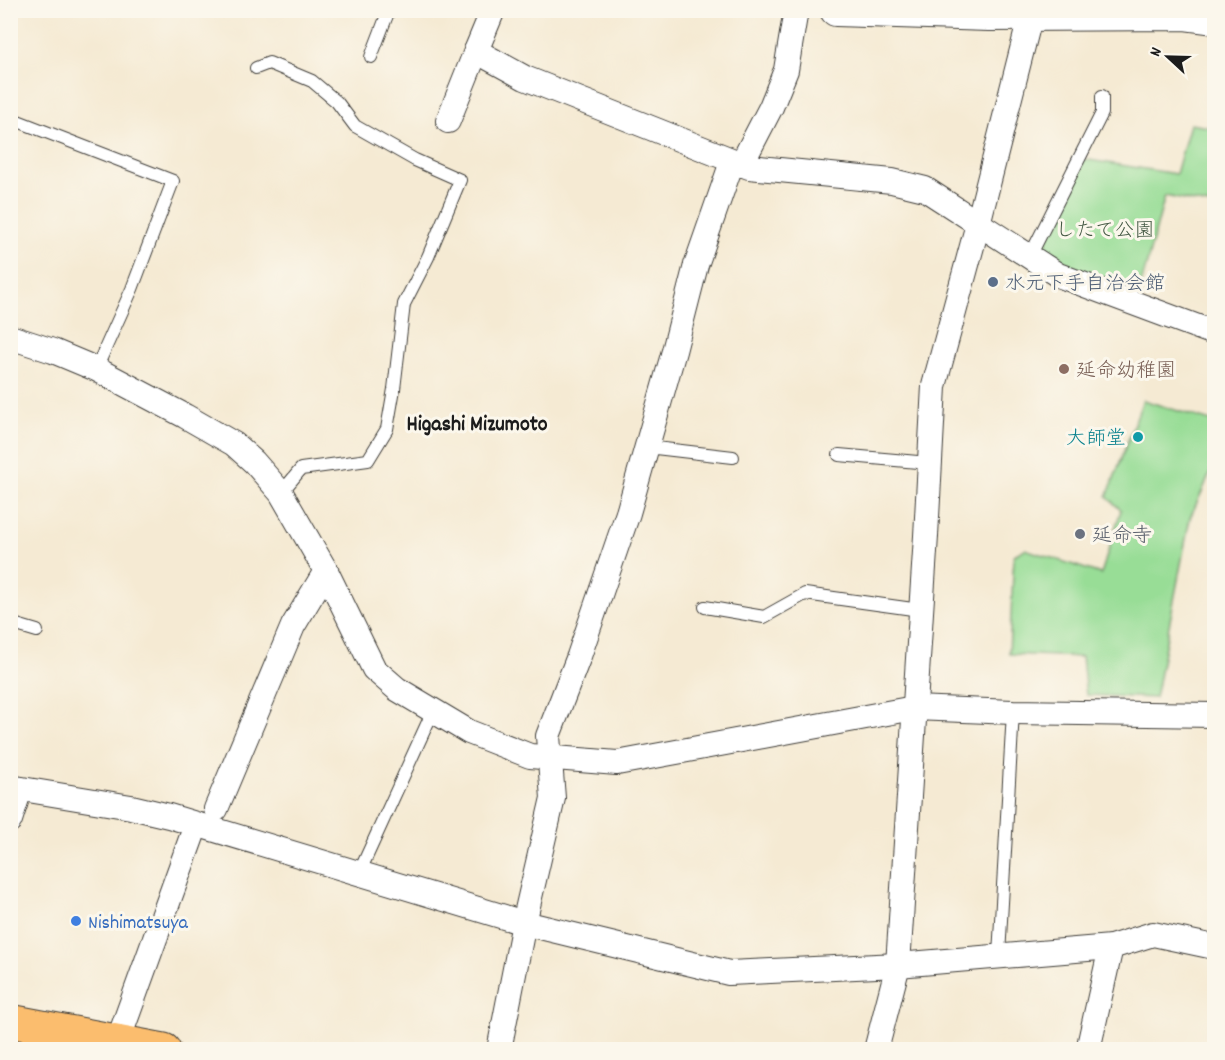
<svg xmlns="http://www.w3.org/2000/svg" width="1225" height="1060" font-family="Dekko,'Klee One',sans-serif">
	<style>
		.green { fill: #98dd96; stroke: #5a7c59; stroke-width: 1.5 }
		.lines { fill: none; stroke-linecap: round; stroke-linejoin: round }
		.service-casing { stroke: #3d3b37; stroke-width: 14 }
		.minor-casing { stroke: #3d3b37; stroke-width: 26 }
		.tertiary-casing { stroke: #3d3b37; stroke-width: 34 }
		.primary-casing { stroke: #3d3b37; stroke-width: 35 }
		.service { stroke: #fff; stroke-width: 12 }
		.minor { stroke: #fff; stroke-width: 24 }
		.tertiary { stroke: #fff; stroke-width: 32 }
		.primary { stroke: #fbbd6e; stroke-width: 33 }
		.service-dot { fill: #5c6f8a; stroke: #fbf7ec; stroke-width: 2 }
		.education-dot { fill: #8d6e63; stroke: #fbf7ec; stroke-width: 2 }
		.culture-dot { fill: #0f9aa8; stroke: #fbf7ec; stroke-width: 2 }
		.worship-dot { fill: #6b7280; stroke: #fbf7ec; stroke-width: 2 }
		.shop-dot { fill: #3f7fe0; stroke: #fbf7ec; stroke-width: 2 }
		.labels { text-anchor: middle; stroke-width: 6; stroke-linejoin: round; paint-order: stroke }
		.park-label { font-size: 20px; fill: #415641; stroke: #fbf7ec }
		.service-label { font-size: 20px; fill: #4e5e75; stroke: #fbf7ec; text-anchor: start }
		.education-label { font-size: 20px; fill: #785e54; stroke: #fbf7ec; text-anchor: start }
		.culture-label { font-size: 20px; fill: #0d838f; stroke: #fbf7ec; text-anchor: end }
		.worship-label { font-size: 20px; fill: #5b616d; stroke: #fbf7ec; text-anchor: start }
		.shop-label { font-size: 20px; fill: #366cbe; stroke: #fbf7ec; text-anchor: start }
		.quarter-label { font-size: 22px; font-weight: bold; fill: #1c1c1c; stroke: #fbf7ec }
	</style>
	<rect width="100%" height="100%" fill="#fbf7ec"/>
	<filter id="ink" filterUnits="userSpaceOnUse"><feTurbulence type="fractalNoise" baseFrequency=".0167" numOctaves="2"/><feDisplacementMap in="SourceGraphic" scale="12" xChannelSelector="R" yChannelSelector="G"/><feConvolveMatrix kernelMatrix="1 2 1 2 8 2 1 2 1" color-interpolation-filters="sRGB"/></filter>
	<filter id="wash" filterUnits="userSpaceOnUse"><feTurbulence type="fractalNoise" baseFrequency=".008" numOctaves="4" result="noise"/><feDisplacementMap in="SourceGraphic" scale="24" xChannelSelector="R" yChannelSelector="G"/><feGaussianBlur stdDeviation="1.35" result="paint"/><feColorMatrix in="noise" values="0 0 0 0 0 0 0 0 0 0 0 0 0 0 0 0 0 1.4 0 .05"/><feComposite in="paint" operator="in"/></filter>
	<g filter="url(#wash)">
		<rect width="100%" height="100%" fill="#f5ead3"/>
		<!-- green -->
		<g class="green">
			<path d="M1190,124L1214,128V206L1165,196L1138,296L1039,255L1083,159L1176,174Z"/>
			<path d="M1143,400L1214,422V465L1190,518L1155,698L1086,695L1082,657L1009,654L1014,555L1025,549L1101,574L1121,510L1107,497Z"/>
		</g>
	</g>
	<g filter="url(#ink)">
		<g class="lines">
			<defs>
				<g id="service">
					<path d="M371,57L389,10"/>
					<path d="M256,68L269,63L312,81L337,102L355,126L415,160L460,180L428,257L404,304L394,389L387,429L368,460L301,469L281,493"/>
					<path d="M10,118L173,181L132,289L96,369"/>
					<path d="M1030,256L1102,113V96"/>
					<path d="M647,447L733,457"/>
					<path d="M839,455L929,463"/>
					<path d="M705,607L764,617L805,594L920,610"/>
					<path d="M10,623L37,631"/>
					<path d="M359,873L433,711"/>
					<path d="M999,955L1013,712"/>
				</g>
				<g id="minor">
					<path d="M493,10L476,51L525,78L749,167L892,181L925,189L1058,275L1214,333"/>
					<path d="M448,121L476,51"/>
					<path d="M741,165L771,107L786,70L796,10"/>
					<path d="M10,337L53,351L96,369L185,416L234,444L254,462L281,493L326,571L374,669L397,689L469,732L530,756L617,763L914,708L1013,712L1214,715"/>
					<path d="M10,787L131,807L169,816L524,923L729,973L898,965L1111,947L1153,934L1214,947"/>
					<path d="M216,809L293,626L326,571"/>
					<path d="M10,820L20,789"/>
					<path d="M118,1041L196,825"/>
					<path d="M499,1050L524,923L553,798L548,736L579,656L628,513L674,351L696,265L732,162"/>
					<path d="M876,1050L898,965L926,536L934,386L978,224L1031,14"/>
					<path d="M1088,1050L1111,947"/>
				</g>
				<path id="tertiary" d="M836,10L989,15L1183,14L1214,18"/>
				<path id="primary" d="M10,1021L164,1050"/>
			</defs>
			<!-- service casing -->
			<use href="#service" class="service-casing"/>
			<!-- minor casing -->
			<use href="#minor" class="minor-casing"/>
			<!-- tertiary casing -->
			<use href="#tertiary" class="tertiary-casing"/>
			<!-- primary casing -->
			<use href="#primary" class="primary-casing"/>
			<!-- service -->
			<use href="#service" class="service"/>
			<!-- minor -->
			<use href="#minor" class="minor"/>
			<!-- tertiary -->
			<use href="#tertiary" class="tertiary"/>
			<!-- primary -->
			<use href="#primary" class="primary"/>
		</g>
	</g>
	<!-- markers -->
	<circle class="service-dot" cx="993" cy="282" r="6"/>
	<circle class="education-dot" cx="1064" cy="369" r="6"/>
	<circle class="culture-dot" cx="1138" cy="437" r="6"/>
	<circle class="worship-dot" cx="1080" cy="534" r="6"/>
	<circle class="shop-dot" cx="76" cy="921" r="6"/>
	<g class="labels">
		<!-- park labels -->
		<g class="park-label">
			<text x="1105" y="236">したて公園</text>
		</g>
		<!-- service labels -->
		<g class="service-label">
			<text x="1005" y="289">水元下手自治会館</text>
		</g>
		<!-- education labels -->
		<g class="education-label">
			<text x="1076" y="376">延命幼稚園</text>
		</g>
		<!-- culture labels -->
		<g class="culture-label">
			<text x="1126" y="444">大師堂</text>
		</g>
		<!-- worship labels -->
		<g class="worship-label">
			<text x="1092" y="541">延命寺</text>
		</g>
		<!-- shop labels -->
		<g class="shop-label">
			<text x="88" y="928">Nishimatsuya</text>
		</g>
		<!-- quarter labels -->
		<g class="quarter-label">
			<text x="477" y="430">Higashi Mizumoto</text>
		</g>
	</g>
	<!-- margin -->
	<rect width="1225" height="1060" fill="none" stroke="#fbf7ec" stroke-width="36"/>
	<!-- north arrow -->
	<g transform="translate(1168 57) rotate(292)" stroke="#fbf7ec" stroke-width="4.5" paint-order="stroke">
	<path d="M0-4.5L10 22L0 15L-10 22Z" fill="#1c1c1c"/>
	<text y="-9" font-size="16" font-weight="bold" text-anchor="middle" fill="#1c1c1c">N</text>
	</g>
</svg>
